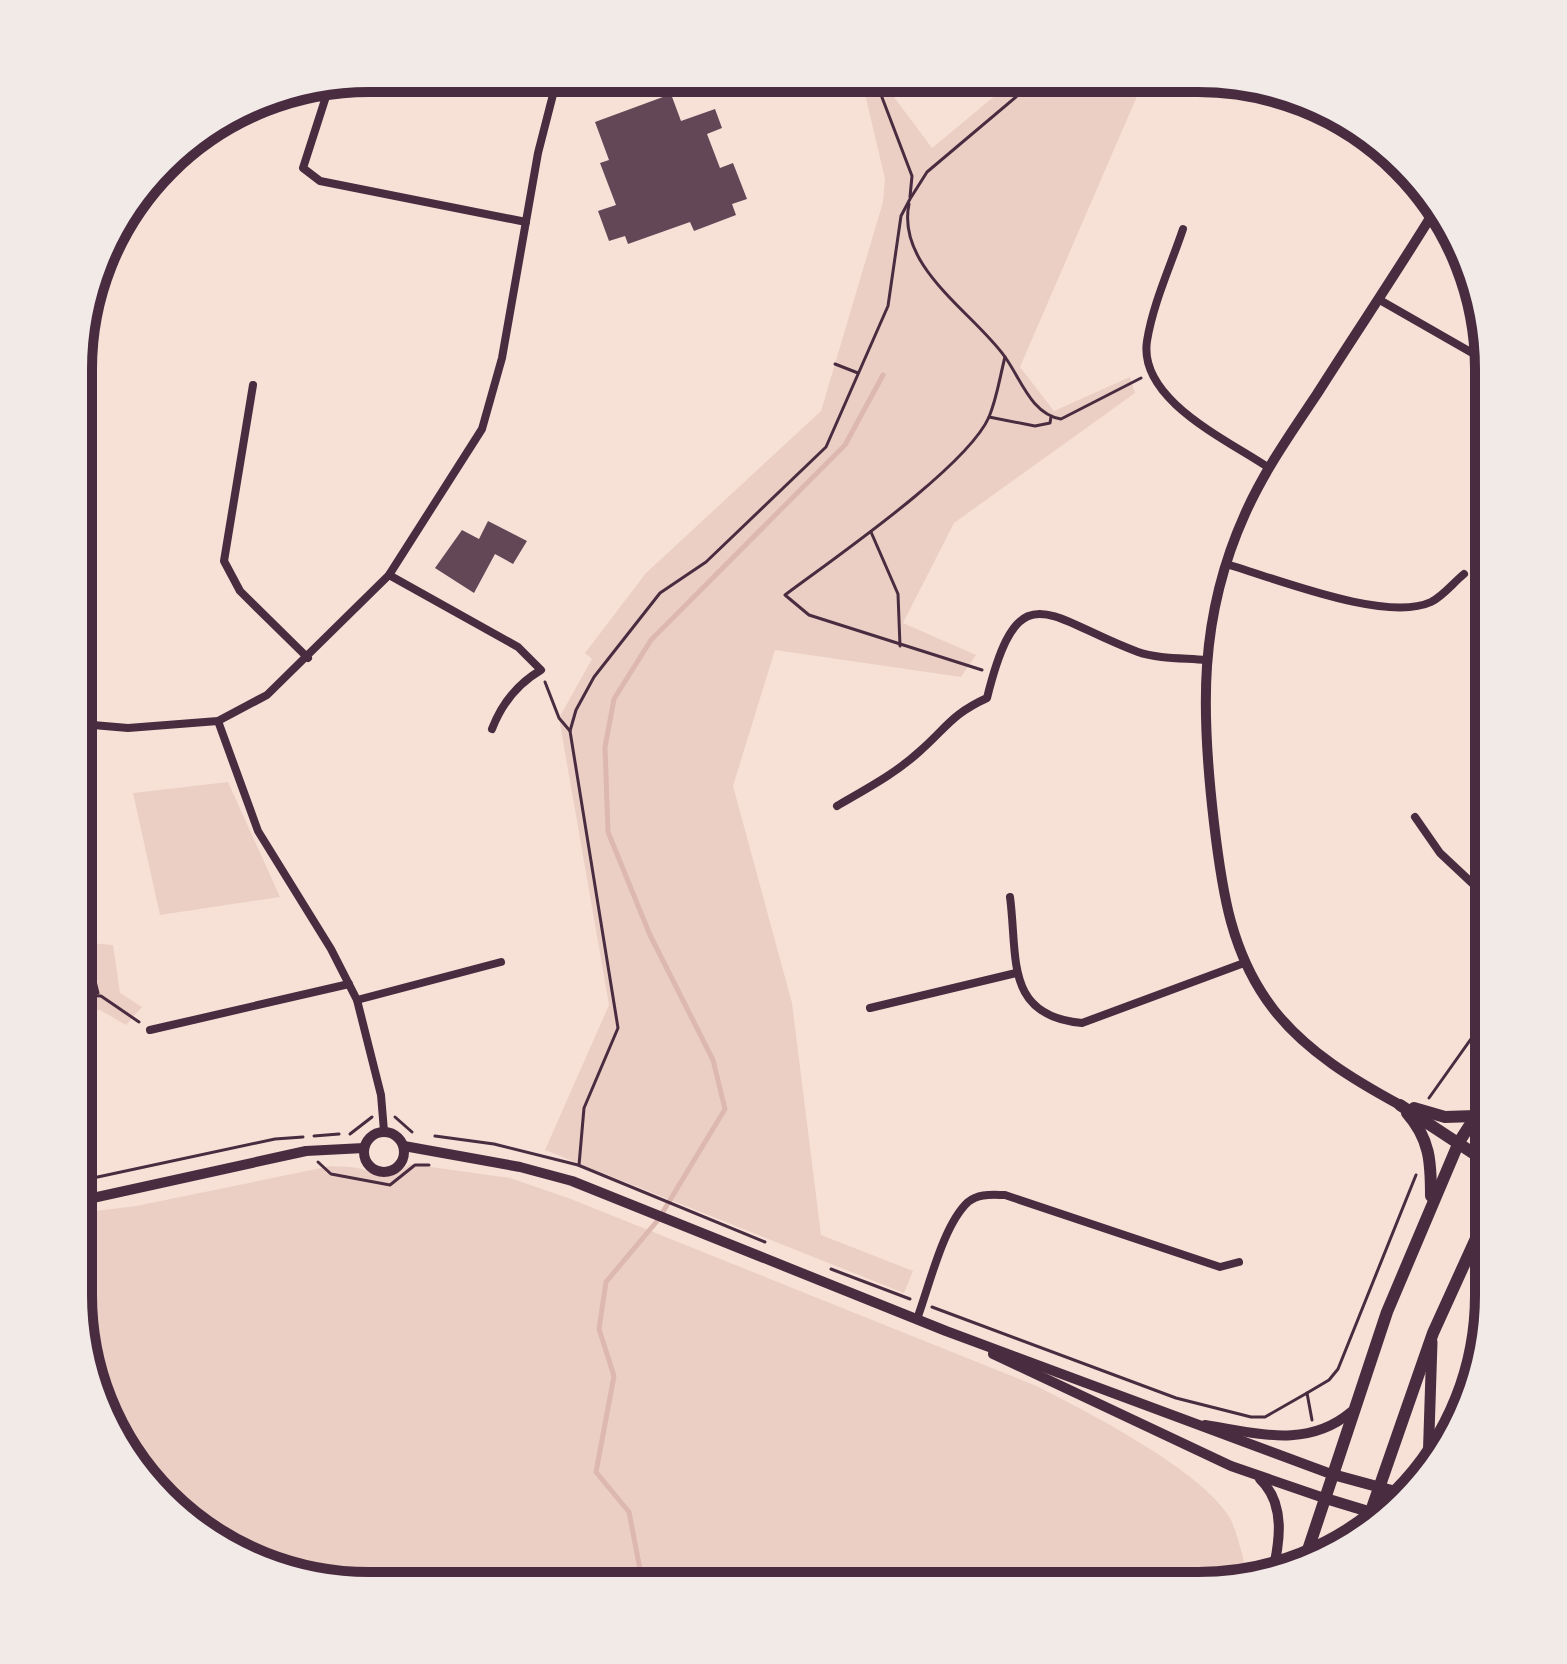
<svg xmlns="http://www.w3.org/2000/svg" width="1567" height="1664" font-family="Spectral,serif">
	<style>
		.green { fill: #ebcfc5 }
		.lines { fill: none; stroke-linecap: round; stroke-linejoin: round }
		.stream { stroke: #dcb8b0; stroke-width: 5 }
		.building { fill: #644757 }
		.path { stroke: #4a2c40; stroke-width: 3 }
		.minor { stroke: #4a2c40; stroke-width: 8 }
		.tertiary { stroke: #4a2c40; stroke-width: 10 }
		.secondary { stroke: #4a2c40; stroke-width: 11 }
		.primary { stroke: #4a2c40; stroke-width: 12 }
		.rim { fill: none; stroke: #4a2c40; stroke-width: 10 }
	</style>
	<rect width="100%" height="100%" fill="#f7e1d7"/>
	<!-- green -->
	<g class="green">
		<path d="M1014,80H1144L1020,367L1054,411L1130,377L1135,393L954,523L903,623L976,655L961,677L775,650L733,786L792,1003L821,1235L913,1271L904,1293L545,1150L609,1005L559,718L592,659L585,653L646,573L821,411L883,202L885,179L865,94L885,85L932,148Z"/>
		<path d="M228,782L280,897L160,915L133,793Z"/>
		<path d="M80,942L113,945L120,993L142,1007L126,1025L100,1010L80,1009Z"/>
		<path d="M410,1164L510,1178L571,1199L1034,1385C1083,1409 1207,1473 1231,1520C1239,1538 1243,1560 1249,1579L1217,1585H350L224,1547L127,1457L94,1389L79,1314V1213L136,1206L331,1166C339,1167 349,1166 357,1168C386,1174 381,1186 410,1164Z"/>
	</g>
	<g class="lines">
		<!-- stream -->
		<path class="stream" d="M643,1585L629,1512L596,1472L614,1376L599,1329L606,1282L658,1220L725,1109L713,1060L650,935L608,832L605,747L614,699L651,640L845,445L883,375"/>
	</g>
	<!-- building -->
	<g class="building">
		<path d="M671,94L681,121L715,109L722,128L707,134L720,168L733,163L747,199L732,204L736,215L694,231L690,222L628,244L625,236L609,241L598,211L616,205L600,163L609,160L595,122Z"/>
		<path d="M488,521L527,541L513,564L495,554L474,593L435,568L462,530L479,539Z"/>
	</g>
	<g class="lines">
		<!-- path -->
		<g class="path">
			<path d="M875,79L912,176L910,197"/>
			<path d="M909,204C896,267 974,313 1005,357C1021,379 1031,414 1061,419L1141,378"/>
			<path d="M835,364L858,373"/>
			<path d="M989,417L1035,426L1050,423L1051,417"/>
			<path d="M871,532L898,594L900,646"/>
			<path d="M982,670L809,615L785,595C833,559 967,467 989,417C997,398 1000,376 1005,357"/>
			<path d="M545,682L559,718L570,731"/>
			<path d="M80,955L91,965L98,993"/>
			<path d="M80,995L101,996L139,1022"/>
			<path d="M1429,1098L1488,1015"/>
			<path d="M395,1117L412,1132"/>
			<path d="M350,1134L372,1117"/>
			<path d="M314,1136L339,1134"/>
			<path d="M435,1136L494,1144L578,1165L765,1242"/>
			<path d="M318,1162L331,1174L390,1185L415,1165H429"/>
			<path d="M579,1165L584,1108L618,1028L570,731L576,710L594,677L660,593L706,562L826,447L888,306L901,216L910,199L927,172L1036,80"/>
			<path d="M79,1181L275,1139L303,1137"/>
			<path d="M831,1269L910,1299"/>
			<path d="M932,1307L1176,1398L1251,1417H1265L1307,1393L1312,1420"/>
			<path d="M1307,1393L1329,1380L1338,1369L1416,1175"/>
		</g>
		<!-- minor -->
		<g class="minor">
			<path d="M330,84L303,168L320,181L526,222"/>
			<path d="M1183,229C1171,265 1153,303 1147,341C1138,400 1228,440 1269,468"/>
			<path d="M1378,299L1488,362"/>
			<path d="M253,385L224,561L240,591L308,658"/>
			<path d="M1226,564C1275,578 1386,623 1431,602C1443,596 1454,582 1464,574"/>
			<path d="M389,575L518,647L541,670C517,684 502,703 492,729"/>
			<path d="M218,721L258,831L331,949L357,1000L381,1095L384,1131"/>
			<path d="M81,724L128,728L218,721L267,695L389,575L482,429L502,358L538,153L557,79"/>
			<path d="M837,806C866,789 895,774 920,751C947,727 952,714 987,698C1019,568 1048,619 1138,652C1158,659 1184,658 1206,660"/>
			<path d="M1415,817L1440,853L1488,898"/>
			<path d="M1010,897C1018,957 1004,1016 1082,1023L1244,963"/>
			<path d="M357,1000L501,962"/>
			<path d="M870,1008L1016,973"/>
			<path d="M150,1030L349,984"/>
			<path d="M917,1319C929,1287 943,1225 968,1202C979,1193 993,1195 1005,1195L1220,1267L1239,1262"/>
		</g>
		<!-- tertiary -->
		<g class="tertiary">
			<path d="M1400,1105C1354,1080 1307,1052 1274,1010C1231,955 1222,891 1214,823C1201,712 1198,618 1245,514C1264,471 1291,433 1317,394C1357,331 1399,269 1438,205"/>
			<circle cx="384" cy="1152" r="20"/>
			<path d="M404,1146L520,1167L572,1181L946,1331L1331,1474"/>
			<path d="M79,1201L306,1151L364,1148"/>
			<path d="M993,1354L1231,1466L1324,1498"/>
			<path d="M1205,1425C1257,1433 1307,1449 1351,1412"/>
			<path d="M1260,1479C1286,1504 1280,1542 1272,1575"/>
		</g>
		<!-- secondary -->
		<g class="secondary">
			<path d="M1428,1465L1432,1342"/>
			<path d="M1331,1474L1401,1493"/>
			<path d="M1324,1498L1380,1515"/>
		</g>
		<!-- primary -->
		<g class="primary">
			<path d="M1400,1105L1476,1155L1486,1175L1488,1200"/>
			<path d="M1414,1108L1445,1117L1475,1116"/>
			<path d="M1407,1113C1430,1139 1431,1162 1431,1196"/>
			<path d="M1363,1534L1433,1333L1488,1212"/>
			<path d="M1303,1565L1387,1312L1459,1142L1488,1097"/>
		</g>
	</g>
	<!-- crop -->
	<path d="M0 0H1567V1664H0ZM369 92H1198A277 277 0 0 1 1475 369V1295A277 277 0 0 1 1198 1572H369A277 277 0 0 1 92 1295V369A277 277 0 0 1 369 92Z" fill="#f1eae7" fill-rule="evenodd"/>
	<path class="rim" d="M369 92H1198A277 277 0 0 1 1475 369V1295A277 277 0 0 1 1198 1572H369A277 277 0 0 1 92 1295V369A277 277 0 0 1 369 92Z"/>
</svg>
